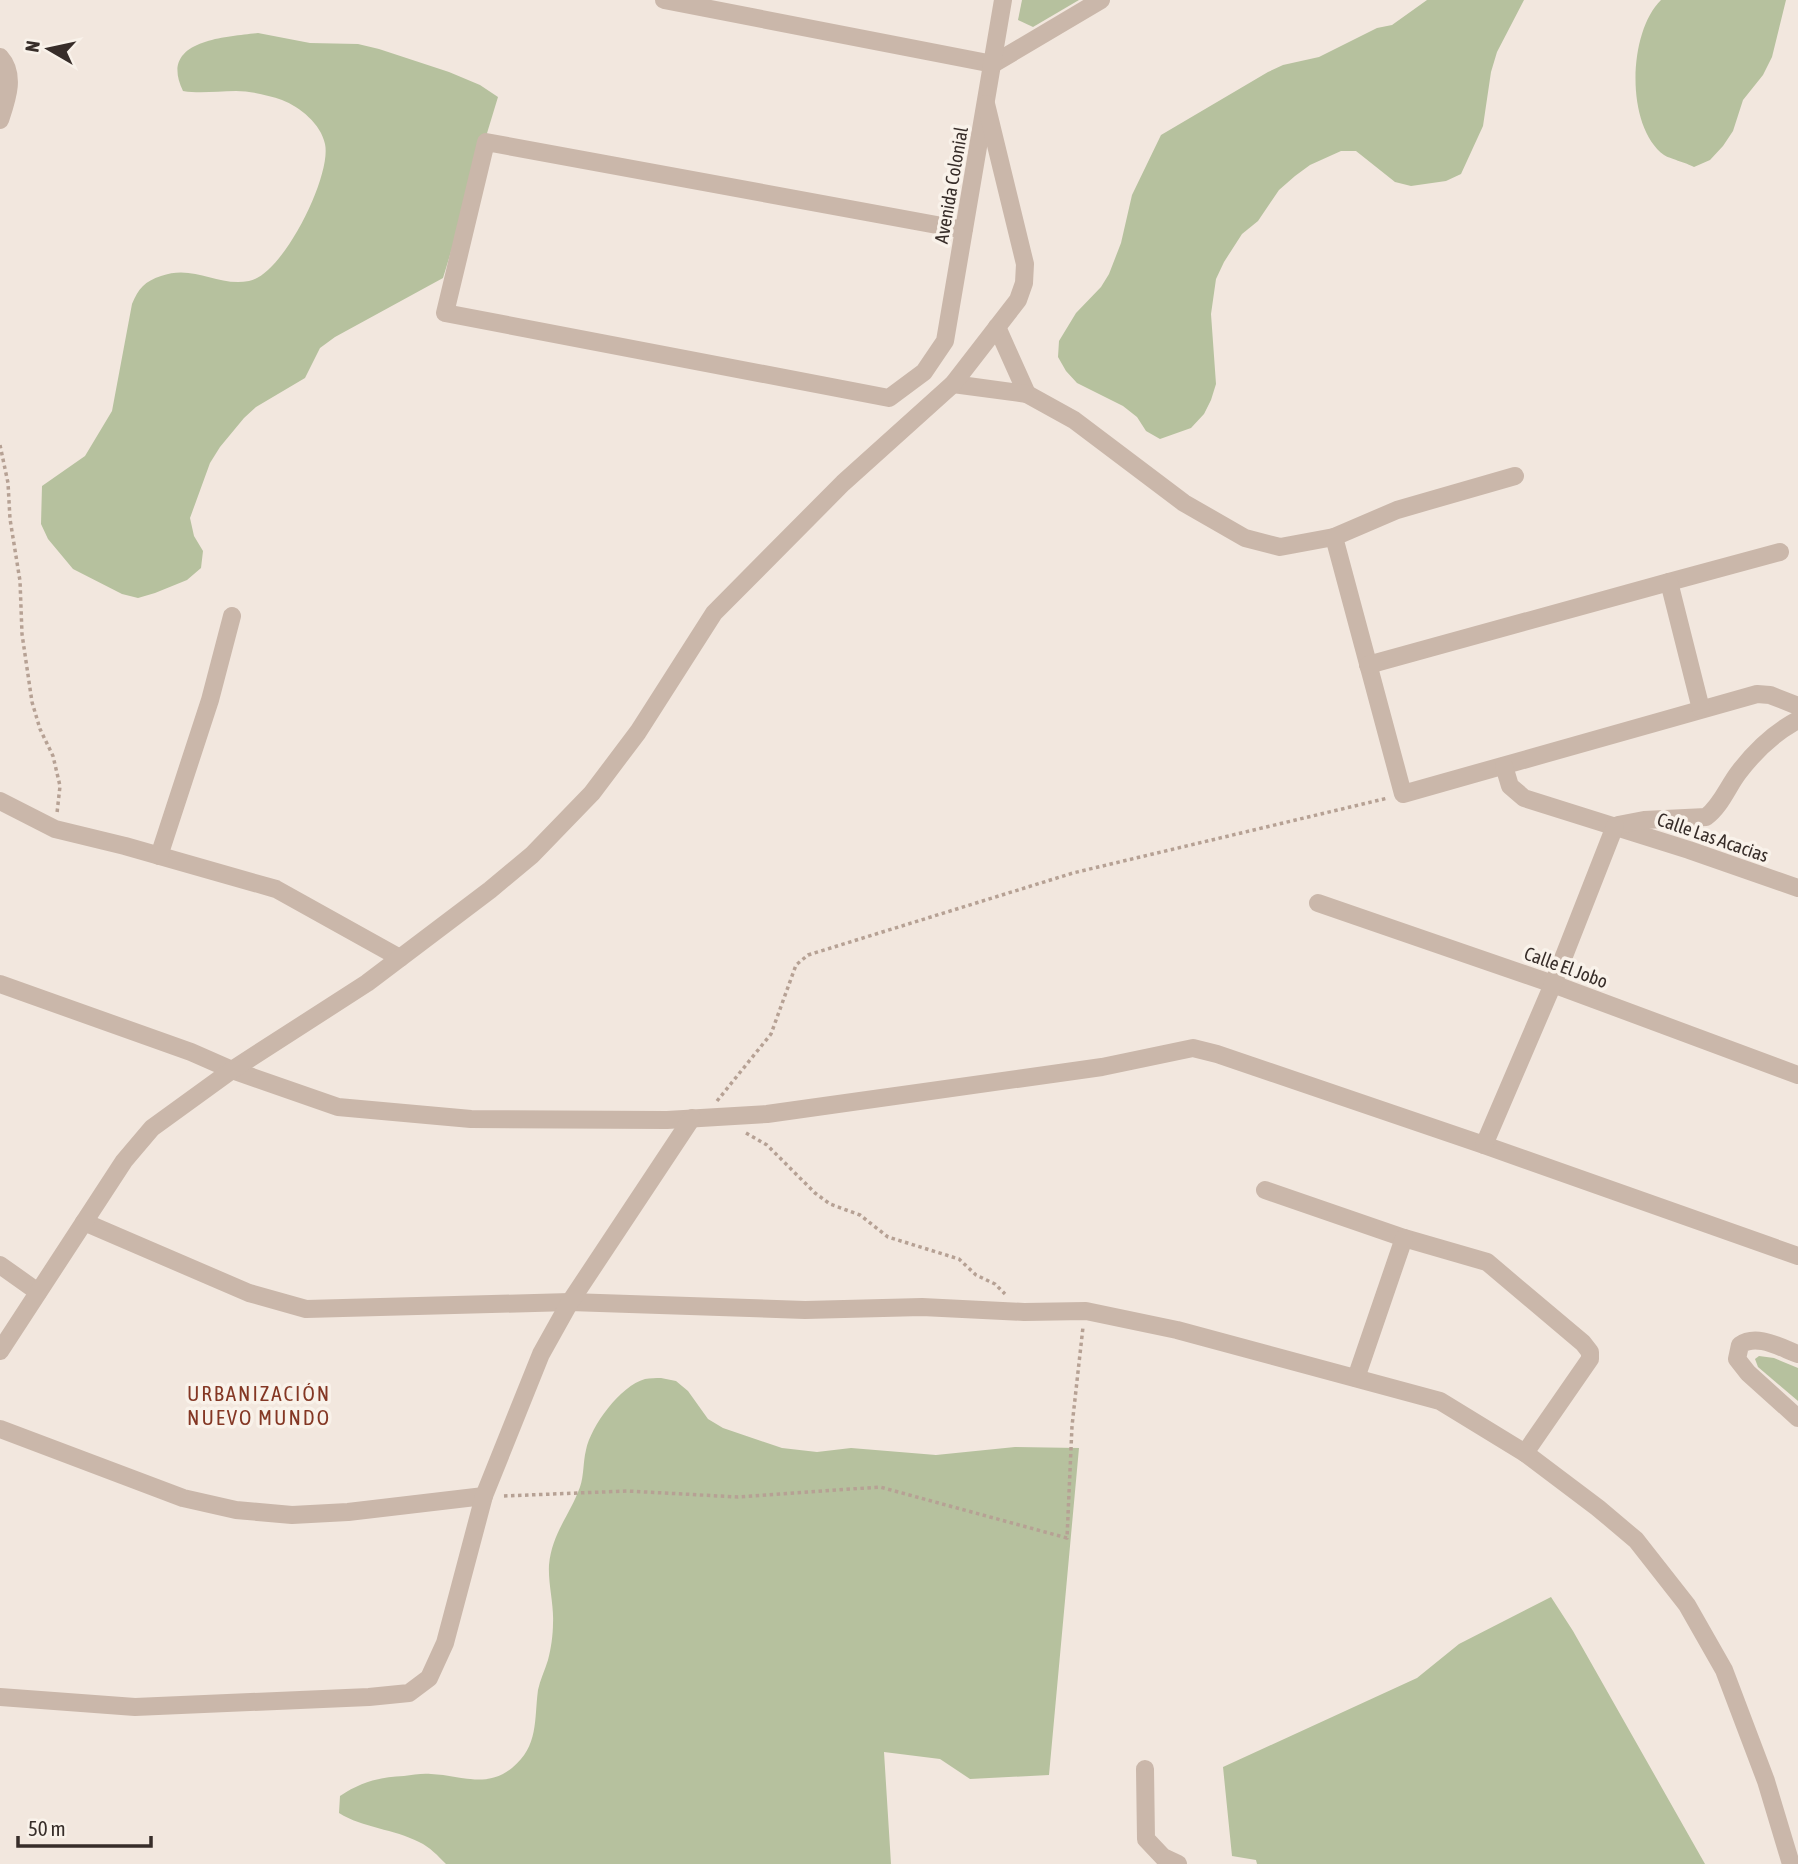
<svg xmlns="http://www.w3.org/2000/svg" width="1798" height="1864" font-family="'Asap Condensed',sans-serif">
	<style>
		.green { fill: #b6c19e }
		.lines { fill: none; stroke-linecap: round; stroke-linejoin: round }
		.path { stroke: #b6a194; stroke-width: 3.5; stroke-dasharray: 3.5 3.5; stroke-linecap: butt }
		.street { stroke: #cab7aa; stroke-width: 18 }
		.labels { text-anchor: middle; stroke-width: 7; stroke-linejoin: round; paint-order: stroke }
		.street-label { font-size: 19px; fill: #372d29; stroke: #f9f2ea }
		.neighbourhood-label { font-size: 21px; letter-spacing: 2px; fill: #843724; stroke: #f9f2ea }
	</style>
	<rect width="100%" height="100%" fill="#f2e7de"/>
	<!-- green -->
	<g class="green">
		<path d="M1022,0H1079L1033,27L1018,20Z"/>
		<path d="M1427,0H1524L1497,52L1491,72L1483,126L1461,174L1446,181L1411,186L1395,182L1356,151H1341L1310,165L1295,176L1279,190L1258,221L1242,234L1224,262L1216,279L1211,314L1216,384L1211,400L1204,414L1191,428L1160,439L1146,431L1137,417L1123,406L1077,383L1066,371L1058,357L1059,341L1076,313L1101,287L1109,274L1121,243L1132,195L1161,135L1268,72L1283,65L1319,57L1377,28L1392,25Z"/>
		<path d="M1661,0H1786L1772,57L1763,75L1743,100L1733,131L1723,146L1710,160L1694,167C1687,163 1668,158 1664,155C1625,126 1628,32 1661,0Z"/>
		<path d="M258,33L310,43L358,44L379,49L449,72L480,85L498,97L443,278L335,337L320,348L305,378L256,407L244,418L220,447L210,463L190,518L194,536L203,551L201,568L187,580L155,593L138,598L122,594L73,569L48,539L41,524L42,486L85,456L112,411L132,304C138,289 145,281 161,276C194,264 217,287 249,281C283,275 332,175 325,144C321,124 300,107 282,100C268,95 250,91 236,91C217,91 201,94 183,91C158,40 224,37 258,33Z"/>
		<path d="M1759,1356L1774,1358L1798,1368V1401L1758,1367L1755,1359Z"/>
		<path d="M661,1378L676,1381L688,1391L708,1419L723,1428L782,1448L817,1452L851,1448L936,1455L1015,1447L1079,1448L1049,1775L970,1779L940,1759L884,1752L891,1864H446C438,1856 430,1847 419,1842C394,1829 363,1828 339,1813L340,1796C361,1782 379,1777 404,1776C413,1775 422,1773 431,1774C459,1775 487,1789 512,1768C539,1746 534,1720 538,1690C540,1680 545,1670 548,1660C551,1649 553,1635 553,1623C554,1604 548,1584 549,1565C552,1533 570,1515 580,1487C584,1476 583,1462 586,1450C591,1426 620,1386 645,1379C650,1378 656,1378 661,1378Z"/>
		<path d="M1551,1597L1573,1631L1705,1864H1257L1256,1860L1232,1856L1223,1767L1417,1678L1459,1644Z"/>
	</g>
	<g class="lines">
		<!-- path -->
		<g class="path">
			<path d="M0,445L8,483L10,519L20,581L22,634L32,702L40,729L53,756L60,786L57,813"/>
			<path d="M717,1101L771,1034L796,965L808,955L1073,873L1388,798"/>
			<path d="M746,1133L767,1145L815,1193L830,1204L860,1215L888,1237L959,1259L976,1275L995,1284L1005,1294"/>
			<path d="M504,1496L627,1491L738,1497L880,1487L1067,1538L1072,1426L1083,1327"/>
		</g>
		<!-- street -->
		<g class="street">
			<path d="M664,0L993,64L1101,0"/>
			<path d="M0,57C16,75 7,99 0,120"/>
			<path d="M964,230L486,142L445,313L889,398L924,372L945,341L1003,0"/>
			<path d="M997,327L1027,394"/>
			<path d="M953,384L1027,394L1074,420L1184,503L1245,538L1280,547L1334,537"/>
			<path d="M1515,476L1397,510L1334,537L1403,794L1757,694L1770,695L1798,706"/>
			<path d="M1669,582L1780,552"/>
			<path d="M1368,665L1669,582L1701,709"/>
			<path d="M1504,766L1510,786L1524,798L1689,850L1798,888"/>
			<path d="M0,801L55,829L125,846L276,889L400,958"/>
			<path d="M1618,825L1644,820L1706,817C1721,806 1728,786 1739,772C1755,751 1775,732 1798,720"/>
			<path d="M159,856L210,700L232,616"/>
			<path d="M1318,903L1553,984L1798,1075"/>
			<path d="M0,984L191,1052L232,1070L338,1107L471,1119L667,1120L767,1114L1102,1067L1193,1048L1217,1054L1484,1145L1798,1256"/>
			<path d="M1484,1145L1553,984L1615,826"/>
			<path d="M1265,1190L1404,1238L1487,1262L1583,1343L1590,1352V1359L1525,1453"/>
			<path d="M84,1222L249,1293L306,1309L570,1302L805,1310L922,1307L1024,1312L1086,1311L1177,1330L1440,1401L1525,1453L1598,1508L1636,1540L1687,1605L1724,1670L1766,1781L1791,1864"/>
			<path d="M0,1265L38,1292"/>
			<path d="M0,1351L124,1161L152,1128L232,1070L367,983L490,890L532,855L592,793L638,732L714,613L843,483L953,384L1018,300L1024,283L1025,264L986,104"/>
			<path d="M1798,1354C1781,1348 1757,1333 1740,1345L1737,1359L1748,1373L1798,1418"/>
			<path d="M1356,1378L1404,1238"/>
			<path d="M0,1429L183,1498L236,1510L292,1515L348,1512L484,1496"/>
			<path d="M0,1697L135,1707L369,1697L409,1693L429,1678L445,1643L484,1496L541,1354L570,1302L692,1118"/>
			<path d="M1145,1769L1146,1839L1163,1857L1178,1864"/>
		</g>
	</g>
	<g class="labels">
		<!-- street labels -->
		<g class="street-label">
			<text transform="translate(951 185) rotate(-80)" y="7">Avenida Colonial</text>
			<text transform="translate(1713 837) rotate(19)" y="7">Calle Las Acacias</text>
			<text transform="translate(1566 967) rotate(20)" y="7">Calle El Jobo</text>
		</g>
		<!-- neighbourhood labels -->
		<g class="neighbourhood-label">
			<text x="259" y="1401">URBANIZACIÓN<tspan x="259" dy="24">NUEVO MUNDO</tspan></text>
		</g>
	</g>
	<!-- north arrow -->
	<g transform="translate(49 49) rotate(279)" stroke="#f9f2ea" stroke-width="5" paint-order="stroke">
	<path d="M0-5L12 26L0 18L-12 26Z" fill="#372d29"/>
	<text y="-10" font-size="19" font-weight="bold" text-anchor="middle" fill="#372d29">N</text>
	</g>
	<!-- scale -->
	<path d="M18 1836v10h133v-10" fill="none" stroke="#372d29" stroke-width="3.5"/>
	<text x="28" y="1836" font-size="21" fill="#372d29" stroke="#f9f2ea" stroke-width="5" paint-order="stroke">50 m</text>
</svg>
